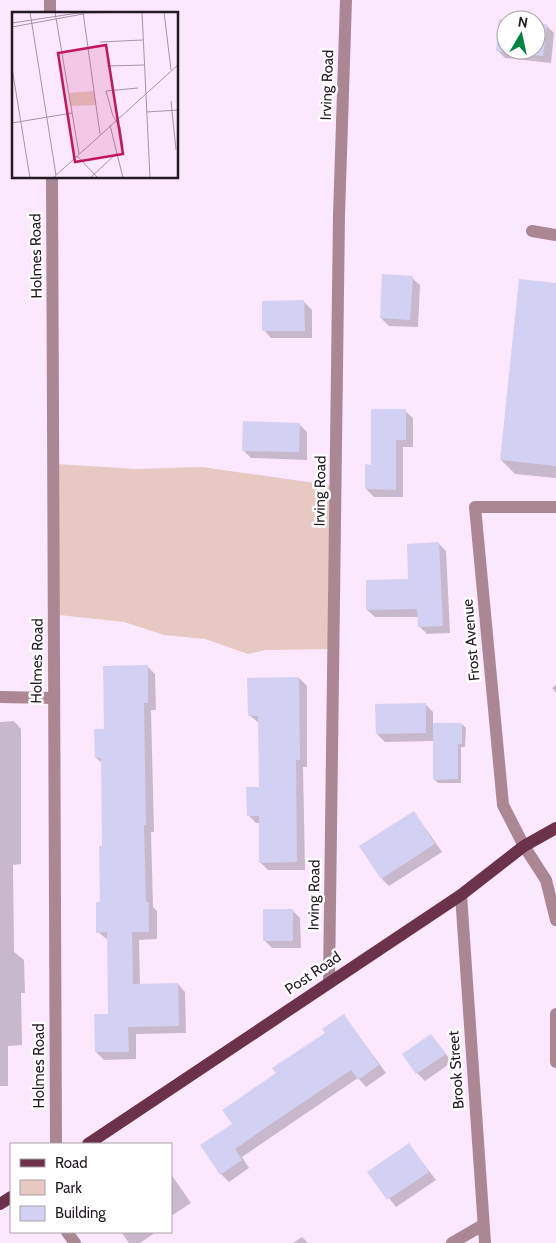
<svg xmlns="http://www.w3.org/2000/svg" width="556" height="1243" font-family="Cabin,sans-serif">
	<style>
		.green { fill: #e7c8c2 }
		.shadow { fill: #0003 }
		.building { fill: #d3d1f3 }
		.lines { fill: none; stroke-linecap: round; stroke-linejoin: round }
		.minor { stroke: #ab8794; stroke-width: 12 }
		.primary { stroke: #6c324a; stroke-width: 12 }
		.labels { text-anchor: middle; stroke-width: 5; stroke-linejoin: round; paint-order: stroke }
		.street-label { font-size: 15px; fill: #231a24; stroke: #fff }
		.inset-road { fill: none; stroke: #a595a7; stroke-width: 1 }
		.view { fill: #c2185b; fill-opacity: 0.15; stroke: #c2185b; stroke-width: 2.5 }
		.inset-edge { fill: none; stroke: #231a24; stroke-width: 2.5 }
	</style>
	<rect width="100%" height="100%" fill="#fbe7fe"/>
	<!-- green -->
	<path class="green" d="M57,464L136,469L202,467L336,486L333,649L266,650L248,654L205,639L164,635L124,622L59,615Z"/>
	<!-- shadow -->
	<g class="shadow">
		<path d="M506,21V50H536V24L546,25L554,33L551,63L505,58L497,50Z"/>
		<path d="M412,278L420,285L418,327L389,326L381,318Z"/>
		<path d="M556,284V478L515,474L501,460Z"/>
		<path d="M304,302L312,310V338H271L264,330Z"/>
		<path d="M405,411L413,418V447H403V497H374L366,489L373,466Z"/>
		<path d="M299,424L307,432V460L251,458L243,450Z"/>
		<path d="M438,543L446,551L450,633L427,634L419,626V617H375L367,610L410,580Z"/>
		<path d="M148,667L155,674L156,710H151L154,832H151L153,907L157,911V939L139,940L140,985L178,984L185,992L186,1033L136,1034V1059L104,1060L96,1052L109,1015L108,940L98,932L103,847L102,763L96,758L105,730Z"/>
		<path d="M299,678L307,686V767H303L305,870H268L260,862V823H256L248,815L260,788L259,723L249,715Z"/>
		<path d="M556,685V693L552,688Z"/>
		<path d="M425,704L433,712V724H462L466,728L465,747H461V783H438L434,779V741L385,742L377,734Z"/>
		<path d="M14,721L21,729V864L13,865L14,952L24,960L25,993H21L22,1045L8,1046V1086H0V722Z"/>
		<path d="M414,812L442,852L389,886L382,879Z"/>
		<path d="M292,910L300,918L301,948H272L264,940Z"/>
		<path d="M344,1016L386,1073L366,1087L358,1078L242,1157L249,1168L229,1182L221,1174L233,1124L277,1073L327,1033Z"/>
		<path d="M431,1035L452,1062L425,1081L417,1073Z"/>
		<path d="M409,1145L436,1180L396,1207L369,1172Z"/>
		<path d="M171,1174L191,1203L171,1216Z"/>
		<path d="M121,1232H156L140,1243H129Z"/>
		<path d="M302,1237L308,1243H293Z"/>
	</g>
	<!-- building -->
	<g class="building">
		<path d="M499,19L510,20H506V50H536V23L547,24L543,56L496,51Z"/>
		<path d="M382,274L413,276L410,320L380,318Z"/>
		<path d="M519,279L556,283V466L500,460Z"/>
		<path d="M304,300L305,331H262V301Z"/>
		<path d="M371,409H406V440H396V490L365,489V464L371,465Z"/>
		<path d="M243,421L300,423L299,452L242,451Z"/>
		<path d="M439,542L443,626L418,627L417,609L366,610V580L408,579L407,544Z"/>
		<path d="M148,665V703H144L146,825H144L146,902H149V932H132L133,984L178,983L179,1026L128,1027L129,1052H95L94,1014H108L107,932L96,933V902H100L99,846H102L101,758H95L94,729H104L103,666Z"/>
		<path d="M299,677L300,760H296L297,862L259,863V816H247L246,787H259L258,716H248L247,678Z"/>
		<path d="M426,703V733L376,734L375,704Z"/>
		<path d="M433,723H462V744H458V779L433,780Z"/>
		<path d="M414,811L435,844L381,879L359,846Z"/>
		<rect x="263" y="909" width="30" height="32"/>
		<path d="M344,1014L379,1065L358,1080L351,1070L274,1122L235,1149L242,1160L220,1175L200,1145L232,1124L222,1110L276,1073L272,1068L325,1033L322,1029Z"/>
		<path d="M431,1034L446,1054L416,1074L402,1054Z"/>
		<path d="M409,1143L429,1172L387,1200L367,1172Z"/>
	</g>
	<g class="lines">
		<!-- minor -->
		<g class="minor">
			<path d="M50,0V14"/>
			<path d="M52,178C55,500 53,822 56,1144"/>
			<path d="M532,231L556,235"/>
			<path d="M556,507H475L503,805L524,846L546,880L556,920"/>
			<path d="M0,697L53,698"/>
			<path d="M461,895L485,1243"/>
			<path d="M329,982L339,215L346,0"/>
			<path d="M556,1014V1062"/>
			<path d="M67,1232L75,1243"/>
			<path d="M452,1243L483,1225"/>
		</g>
		<!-- primary -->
		<g class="primary">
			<path d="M88,1144L461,895L524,846L556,828"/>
			<path d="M0,1204L11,1197"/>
		</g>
	</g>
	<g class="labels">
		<!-- street labels -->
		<g class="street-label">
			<text transform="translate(327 85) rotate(-88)" y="5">Irving Road</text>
			<text transform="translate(36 256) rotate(-91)" y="5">Holmes Road</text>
			<text transform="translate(320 491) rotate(-89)" y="5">Irving Road</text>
			<text transform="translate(471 640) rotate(-95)" y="5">Frost Avenue</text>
			<text transform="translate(37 661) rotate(-89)" y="5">Holmes Road</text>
			<text transform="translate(314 895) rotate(-89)" y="5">Irving Road</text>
			<text transform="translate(313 973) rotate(-34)" y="5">Post Road</text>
			<text transform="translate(39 1066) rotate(-90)" y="5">Holmes Road</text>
			<text transform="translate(456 1070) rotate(-94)" y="5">Brook Street</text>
		</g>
	</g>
	<!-- overview -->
	<g transform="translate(12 12)">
		<rect width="166" height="166" fill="#fbe7fe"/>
		<path d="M82,79L84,93L59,94L57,81Z" fill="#e7c8c2"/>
		<path class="inset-road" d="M18,0L44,163M43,0L67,142M71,0L88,122M130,0L138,166M152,0L159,58M0,11L66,1L126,0M0,15L71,2M88,30L131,28M95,54L132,53M0,56L18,166M159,89L164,138M134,100L167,98M0,111L60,101M98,113L111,166M111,135L108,115L101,104L94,79L126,76M65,144L86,166M41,166L167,52M78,166L105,141"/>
		<path class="view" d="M94,33L111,142L63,150L46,41Z"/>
		<rect width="166" height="166" class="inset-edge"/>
	</g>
	<!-- legend -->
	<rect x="10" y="1143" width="162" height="90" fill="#ffffff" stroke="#a7a3a7"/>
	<rect x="20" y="1159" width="25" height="8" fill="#6c324a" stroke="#a7a3a7"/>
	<text x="55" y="1168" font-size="15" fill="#231a24">Road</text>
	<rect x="20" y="1180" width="25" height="15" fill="#e7c8c2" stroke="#a7a3a7"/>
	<text x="55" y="1193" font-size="15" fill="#231a24">Park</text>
	<rect x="20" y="1206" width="25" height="15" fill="#d3d1f3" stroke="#a7a3a7"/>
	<text x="55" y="1218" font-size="15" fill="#231a24">Building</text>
	<!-- north arrow -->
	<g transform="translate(521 35) rotate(9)"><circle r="24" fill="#ffffff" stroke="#a7a3a7"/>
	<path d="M0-4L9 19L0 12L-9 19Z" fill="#01843f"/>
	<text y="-8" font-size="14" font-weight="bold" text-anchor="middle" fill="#231a24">N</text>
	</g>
</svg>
